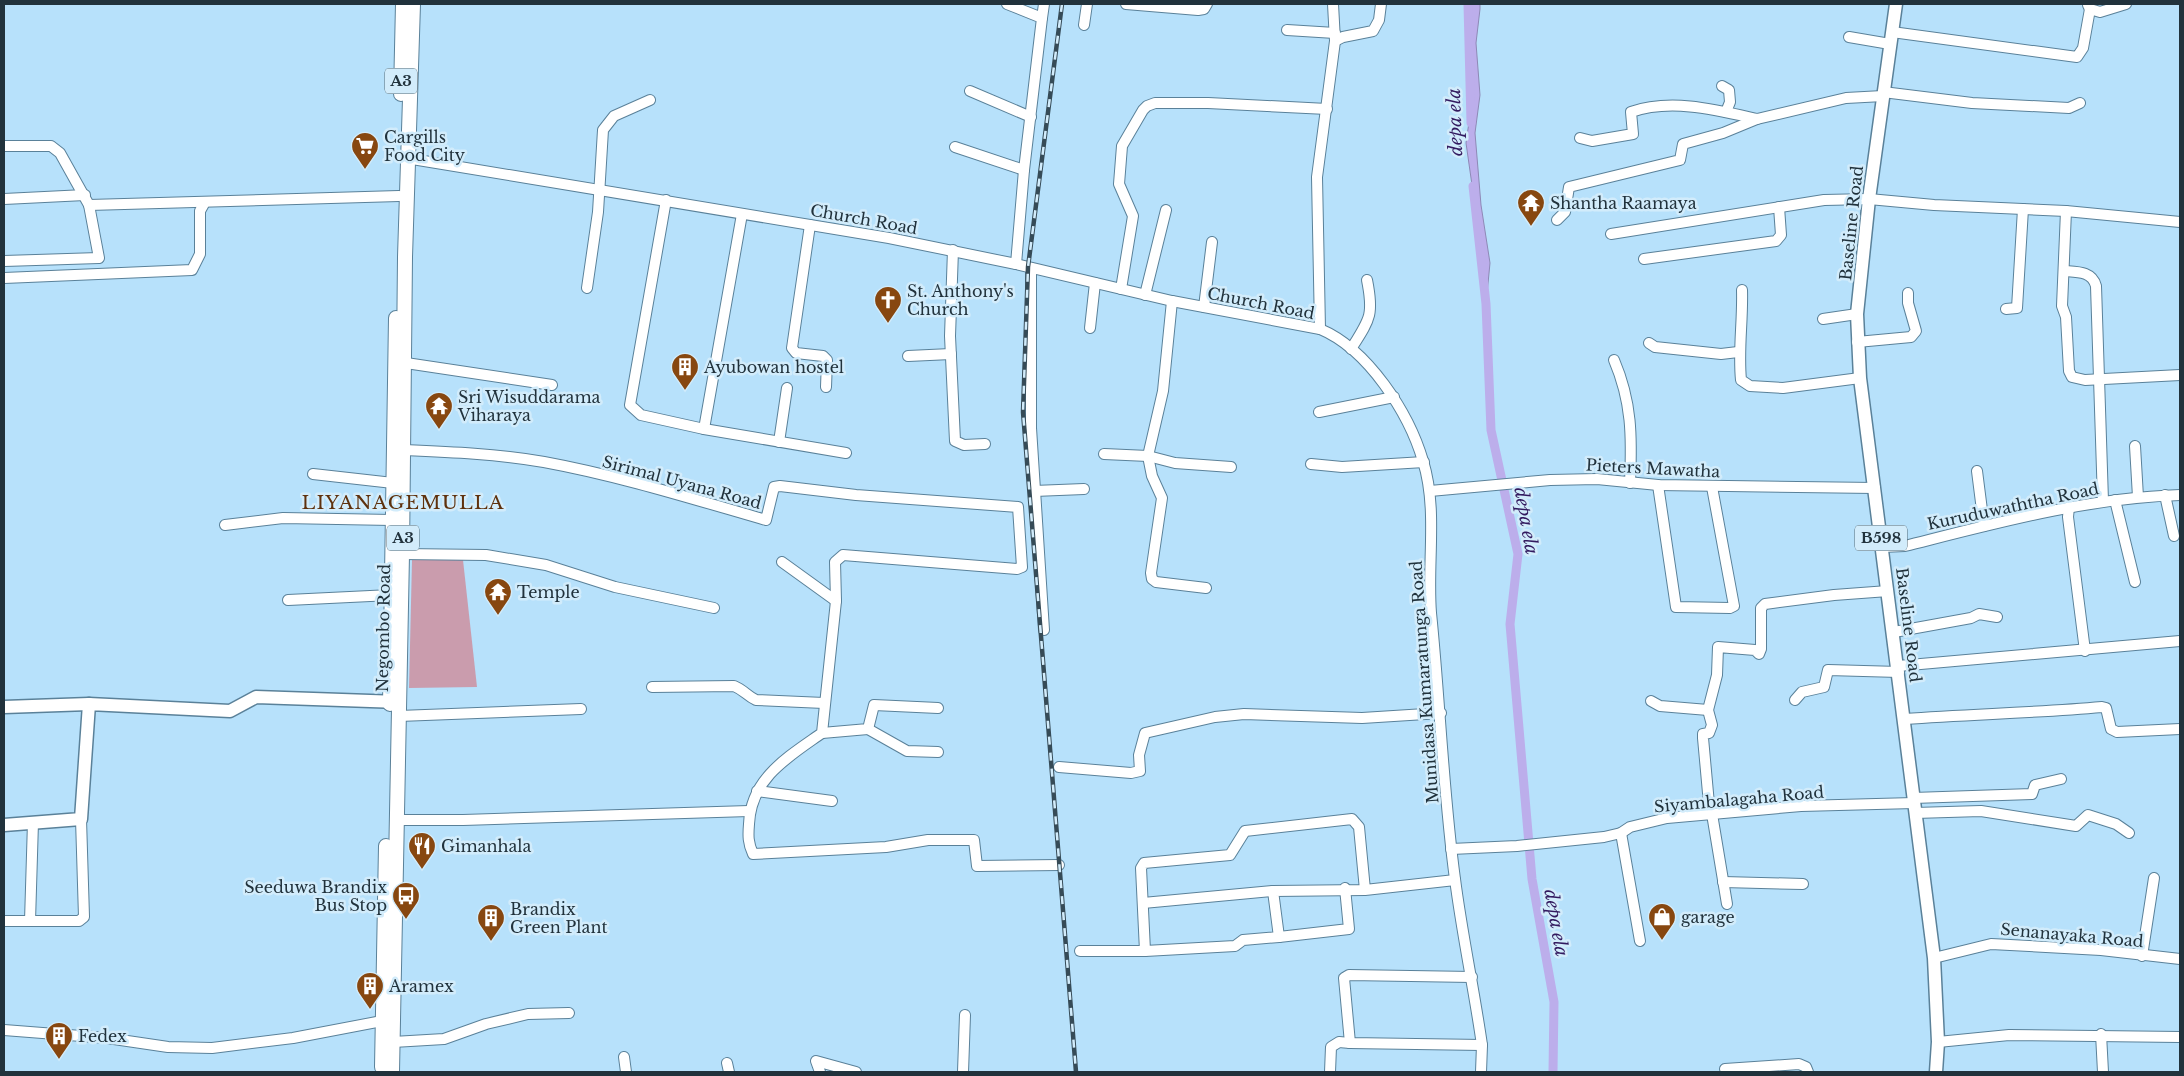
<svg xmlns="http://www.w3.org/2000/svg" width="2184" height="1076" font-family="'Libre Baskerville',serif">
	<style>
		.green { fill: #ca9cad }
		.water { fill: #bcaeeb; stroke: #8e89b6 }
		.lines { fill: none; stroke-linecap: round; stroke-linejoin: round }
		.canal { stroke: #bcaeeb; stroke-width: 9 }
		.minor-casing { stroke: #5a8199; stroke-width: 12 }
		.major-casing { stroke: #5a8199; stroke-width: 15 }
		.highway-casing { stroke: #5a8199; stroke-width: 16 }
		.minor { stroke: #fff; stroke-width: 10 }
		.major { stroke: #fff; stroke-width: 12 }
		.highway { stroke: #fff; stroke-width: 14 }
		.rail-casing { stroke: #364b57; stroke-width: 4.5 }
		.rail { stroke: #d2ecfb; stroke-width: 2.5; stroke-dasharray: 8; stroke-linecap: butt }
		.labels { text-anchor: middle; stroke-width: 5; stroke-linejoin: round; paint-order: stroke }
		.shield { fill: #d2ecfb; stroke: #566a75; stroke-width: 1 }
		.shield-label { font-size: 15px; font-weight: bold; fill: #21323c }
		.poi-label { font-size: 16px; fill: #21323c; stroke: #d2ecfb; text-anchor: start }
		.street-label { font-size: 16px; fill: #21323c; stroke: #d2ecfb }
		.water-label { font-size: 18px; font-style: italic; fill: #331a5f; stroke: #d2ecfb }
		.quarter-label { font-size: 19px; letter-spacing: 1px; fill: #5e310d; stroke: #d2ecfb }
	</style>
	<rect width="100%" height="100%" fill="#b7e1fb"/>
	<!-- green -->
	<path class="green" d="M412,560H463L477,687L409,688Z"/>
	<!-- water -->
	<path class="water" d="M1468,4H1480V9L1476,43L1480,95L1475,133L1481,205L1490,263L1486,304L1483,262L1466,143L1473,94Z"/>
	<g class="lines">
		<!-- canal -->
		<g class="canal">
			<path d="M1468,4L1471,123"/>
			<path d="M1473,186L1486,304L1491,430L1518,554L1510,624L1532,879L1554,1002L1553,1072"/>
		</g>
		<defs>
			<g id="minor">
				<path d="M1007,4L1042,18L1024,170L1016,264"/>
				<path d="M1126,4L1198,10L1204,9L1207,4"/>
				<path d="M2088,5L2090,9L2100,12L2126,4"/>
				<path d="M1042,18L1044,4"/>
				<path d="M1084,25L1087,4"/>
				<path d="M1287,30L1335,33"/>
				<path d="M1892,32L2077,57L2083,48L2090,9"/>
				<path d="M1849,37L1890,44"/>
				<path d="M1335,41L1343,37L1373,31L1379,20L1381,4"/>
				<path d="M1722,86L1729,90L1730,102L1726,112"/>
				<path d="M970,91L1031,117"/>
				<path d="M1883,92L1972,103L2069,108L2080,103"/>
				<path d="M1580,138L1592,141L1633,134L1631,112C1671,98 1717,110 1757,119"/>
				<path d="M4,146H51L60,153L89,205L99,258L4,261"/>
				<path d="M955,147L1024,170"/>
				<path d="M400,157L889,238L1016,264L1172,301L1320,329C1368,349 1409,413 1423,461C1438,509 1427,563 1431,613C1440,701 1443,791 1455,879C1462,934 1474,989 1482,1045L1481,1072"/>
				<path d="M4,199L85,195"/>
				<path d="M666,200L630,405L641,415L704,429L846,453"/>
				<path d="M89,205L399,196"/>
				<path d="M2066,211L2062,306L2066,317L2069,371L2072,377L2085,380L2180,375"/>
				<path d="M1557,220L1565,212L1569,187L1680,160L1683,144L1723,133L1757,119L1846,98L1883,96"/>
				<path d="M810,225L792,348L796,353L823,356L827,360L826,387"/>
				<path d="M1611,234L1824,200L1869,199L1934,205L2066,211L2180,222"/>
				<path d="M953,250L950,336L955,441L964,445L985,444"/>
				<path d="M1644,259L1776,241L1781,235L1779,207"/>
				<path d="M1031,268V428L1044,630"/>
				<path d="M2064,271C2077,272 2092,271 2096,286L2103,501"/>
				<path d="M4,278L192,270L200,254V211L205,202"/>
				<path d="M587,288L598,212L603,130L614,116L650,100"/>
				<path d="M1121,289L1133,216L1119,184L1122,146L1143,110L1147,106L1155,103H1208L1327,109"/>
				<path d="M1742,290C1743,321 1738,349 1741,380L1750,386L1783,388L1860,378"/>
				<path d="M1145,295L1166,210"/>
				<path d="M1172,301L1163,391L1148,456L1152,476L1162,498L1151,573L1152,579L1156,582L1206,588"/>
				<path d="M1204,307L1212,242"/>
				<path d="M2006,309L2017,308L2023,209"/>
				<path d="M1823,319L1857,314"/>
				<path d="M1090,328L1095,283"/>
				<path d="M1320,329L1317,177L1335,41L1333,4"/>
				<path d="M1857,342L1911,337L1916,331L1908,303V293"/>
				<path d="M1649,343L1655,347L1721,354L1738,352"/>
				<path d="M1351,349C1370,319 1374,315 1367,280"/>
				<path d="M908,356L951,354"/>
				<path d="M1614,360C1632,402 1632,437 1630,483"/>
				<path d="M406,363L552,385"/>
				<path d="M1319,412L1394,397"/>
				<path d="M704,429L742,214"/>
				<path d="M779,442L787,388"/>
				<path d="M2135,446L2138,497"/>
				<path d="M404,450C451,452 498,454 544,462C620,476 693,499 766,520L774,487L780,486L856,495L1018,507L1022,567L1017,569L843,555L835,562L836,601L822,733C788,757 751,778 749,824C748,836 748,843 753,854L886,847L928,840H974L977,866L1059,865"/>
				<path d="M1104,454L1148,456L1175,463L1231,467"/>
				<path d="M1311,464L1342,467L1424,462"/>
				<path d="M1977,471L1984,526"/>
				<path d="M313,474L393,483"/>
				<path d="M1658,485L1676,607L1730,608L1734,606L1712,487"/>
				<path d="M1034,491L1084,489"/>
				<path d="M1430,491L1550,480L1597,479L1658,485L1875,488"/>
				<path d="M2165,495L2174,536"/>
				<path d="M2115,500L2135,582"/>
				<path d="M2069,507L2068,517L2085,651"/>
				<path d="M225,525L283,518L392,520"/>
				<path d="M1882,547L1905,546C1996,523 2086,498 2180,495"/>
				<path d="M402,554L486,555L546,565L615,587L714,608"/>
				<path d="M782,562L836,601"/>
				<path d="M288,600L391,595"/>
				<path d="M1894,632L1971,618L1979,614L1997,617"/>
				<path d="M1898,666L2180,641"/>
				<path d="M652,687L734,686C744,690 747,696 756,700L824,703"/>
				<path d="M1795,700L1802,692L1824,687L1828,670L1899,672"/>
				<path d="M1651,701L1660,706L1708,710"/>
				<path d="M399,716L581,709"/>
				<path d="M1905,719C1971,714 2036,713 2102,707L2106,708L2111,729L2117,732L2180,729"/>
				<path d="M868,729L907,751L938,752"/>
				<path d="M822,733L868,729L874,705L938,708"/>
				<path d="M1059,767L1131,773L1140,771L1139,755L1145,733L1215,717L1244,714L1362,718L1441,713"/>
				<path d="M757,791L832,801"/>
				<path d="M1913,798L2032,794L2035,785L2061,779"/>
				<path d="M1915,813L1981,811L2076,826L2088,815L2116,824L2129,833"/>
				<path d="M1712,814L1727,904"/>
				<path d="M1710,815L1703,738V734L1709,733L1712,725L1708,710L1717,675L1718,647L1755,650L1759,654L1761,649V608L1765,604L1834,595L1888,591"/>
				<path d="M396,820H463L749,811"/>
				<path d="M1621,833L1640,941"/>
				<path d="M1451,849L1517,846L1604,837L1621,833L1630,827L1667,818L1801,806L1914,803"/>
				<path d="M1723,882L1803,884"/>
				<path d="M1365,890L1359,827L1352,819L1245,831L1230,855L1144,863L1141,868L1145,951L1235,946L1243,940L1279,937L1273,891L1365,890L1455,880"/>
				<path d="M1143,903L1273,891"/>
				<path d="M4,921H79L84,917L81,819"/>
				<path d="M30,921L33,822"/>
				<path d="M1279,937L1349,929L1345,888"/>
				<path d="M1080,951H1145"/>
				<path d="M2142,956L2154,878"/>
				<path d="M1934,958L1991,944L2101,950L2180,959"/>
				<path d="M1472,977L1349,975L1344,978L1350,1043L1482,1045"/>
				<path d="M4,1030L107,1038L168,1047L212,1048L293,1038L387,1020"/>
				<path d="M2101,1034L2103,1072"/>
				<path d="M393,1042L444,1039L486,1024L528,1014L569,1013"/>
				<path d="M1938,1042L2009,1035L2180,1037"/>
				<path d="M624,1057L626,1072"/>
				<path d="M727,1063L729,1072"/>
				<path d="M1725,1069L1799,1064L1806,1067L1808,1072"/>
				<path d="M820,1072L816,1061L856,1072"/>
				<path d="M963,1072L965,1015"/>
				<path d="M1330,1072L1331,1047L1339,1042L1350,1043"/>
			</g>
			<g id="major">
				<path d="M1896,4L1869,199L1857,314L1860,378L1934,958L1938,1042L1936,1072"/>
				<path d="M4,707L89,704"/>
				<path d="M4,825L81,819L89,704L230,711L256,697L399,702"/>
			</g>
			<g id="highway">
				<path d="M401,94L403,4"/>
				<path d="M390,704L396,318"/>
				<path d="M382,1067L386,846"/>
				<path d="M392,1072L402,554L405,257L413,4"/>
			</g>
		</defs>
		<!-- minor casing -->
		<use href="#minor" class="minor-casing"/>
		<!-- major casing -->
		<use href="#major" class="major-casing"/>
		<!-- highway casing -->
		<use href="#highway" class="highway-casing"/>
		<!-- minor -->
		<use href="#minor" class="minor"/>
		<!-- major -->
		<use href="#major" class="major"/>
		<!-- highway -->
		<use href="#highway" class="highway"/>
		<defs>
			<path id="rail" d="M1062,4L1028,267L1023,412L1076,1072"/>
		</defs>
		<!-- rail casing -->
		<use href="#rail" class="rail-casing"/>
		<!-- rail -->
		<use href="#rail" class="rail"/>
	</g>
	<!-- icons -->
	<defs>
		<symbol id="supermarket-pin" viewBox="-11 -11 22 30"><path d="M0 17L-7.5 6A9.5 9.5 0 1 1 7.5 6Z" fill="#874710" stroke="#d2ecfb"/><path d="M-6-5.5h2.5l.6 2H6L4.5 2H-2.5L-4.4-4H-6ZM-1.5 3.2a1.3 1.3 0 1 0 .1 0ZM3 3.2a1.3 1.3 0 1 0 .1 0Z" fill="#fff"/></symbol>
		<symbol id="temple-pin" viewBox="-11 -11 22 30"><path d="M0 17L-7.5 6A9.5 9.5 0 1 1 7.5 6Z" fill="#874710" stroke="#d2ecfb"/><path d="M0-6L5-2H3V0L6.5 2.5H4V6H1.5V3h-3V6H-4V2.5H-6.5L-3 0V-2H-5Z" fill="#fff"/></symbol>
		<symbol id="church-pin" viewBox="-11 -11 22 30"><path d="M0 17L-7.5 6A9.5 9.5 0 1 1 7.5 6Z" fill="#874710" stroke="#d2ecfb"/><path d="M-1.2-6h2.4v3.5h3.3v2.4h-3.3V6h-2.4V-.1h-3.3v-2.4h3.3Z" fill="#fff"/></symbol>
		<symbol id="building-pin" viewBox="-11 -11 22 30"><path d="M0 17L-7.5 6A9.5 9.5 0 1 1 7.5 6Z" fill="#874710" stroke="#d2ecfb"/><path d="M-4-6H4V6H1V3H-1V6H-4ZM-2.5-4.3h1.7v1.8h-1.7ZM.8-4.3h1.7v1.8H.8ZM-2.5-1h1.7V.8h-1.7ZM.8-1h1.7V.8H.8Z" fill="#fff"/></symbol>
		<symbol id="restaurant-pin" viewBox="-11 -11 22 30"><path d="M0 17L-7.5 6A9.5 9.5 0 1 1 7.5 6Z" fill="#874710" stroke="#d2ecfb"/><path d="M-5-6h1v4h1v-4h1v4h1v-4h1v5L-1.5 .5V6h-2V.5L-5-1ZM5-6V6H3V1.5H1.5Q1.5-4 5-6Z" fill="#fff"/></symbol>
		<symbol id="bus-pin" viewBox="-11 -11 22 30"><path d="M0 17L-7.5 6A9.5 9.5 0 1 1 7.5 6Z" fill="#874710" stroke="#d2ecfb"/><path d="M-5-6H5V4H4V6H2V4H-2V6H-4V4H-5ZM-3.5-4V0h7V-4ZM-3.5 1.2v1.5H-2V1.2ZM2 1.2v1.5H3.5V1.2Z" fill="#fff"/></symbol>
		<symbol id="shop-pin" viewBox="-11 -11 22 30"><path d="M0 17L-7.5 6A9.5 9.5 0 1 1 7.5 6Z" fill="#874710" stroke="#d2ecfb"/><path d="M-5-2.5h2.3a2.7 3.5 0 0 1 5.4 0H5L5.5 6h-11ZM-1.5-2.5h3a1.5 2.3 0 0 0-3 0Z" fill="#fff"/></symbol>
	</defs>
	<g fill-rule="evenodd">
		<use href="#supermarket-pin" x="349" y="130" width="32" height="43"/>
		<use href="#temple-pin" x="1515" y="187" width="32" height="43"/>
		<use href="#church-pin" x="872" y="284" width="32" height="43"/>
		<use href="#building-pin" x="669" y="351" width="32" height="43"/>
		<use href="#temple-pin" x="423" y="390" width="32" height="43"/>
		<use href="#temple-pin" x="482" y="576" width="32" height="43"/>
		<use href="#restaurant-pin" x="406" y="830" width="32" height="43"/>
		<use href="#bus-pin" x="390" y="880" width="32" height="43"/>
		<use href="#shop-pin" x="1646" y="901" width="32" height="43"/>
		<use href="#building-pin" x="475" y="902" width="32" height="43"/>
		<use href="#building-pin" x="354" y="970" width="32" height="43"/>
		<use href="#building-pin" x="43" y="1020" width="32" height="43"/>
	</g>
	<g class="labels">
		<!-- shield labels -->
		<g class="shield">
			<rect x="385" y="68.5" width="32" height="25" rx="4"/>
			<rect x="387" y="525.5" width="32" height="25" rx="4"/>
			<rect x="1855" y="525.5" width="52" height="25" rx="4"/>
		</g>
		<g class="shield-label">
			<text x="401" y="86">A3</text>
			<text x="403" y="543">A3</text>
			<text x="1881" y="543">B598</text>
		</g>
		<!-- poi labels -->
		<g class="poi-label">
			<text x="384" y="143">Cargills<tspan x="384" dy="18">Food City</tspan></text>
			<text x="1550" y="209">Shantha Raamaya</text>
			<text x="907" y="297">St. Anthony's<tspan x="907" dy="18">Church</tspan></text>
			<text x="704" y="373">Ayubowan hostel</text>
			<text x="458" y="403">Sri Wisuddarama<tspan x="458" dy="18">Viharaya</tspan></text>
			<text x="517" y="598">Temple</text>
			<text x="441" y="852">Gimanhala</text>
			<text x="387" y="893" text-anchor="end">Seeduwa Brandix<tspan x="387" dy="18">Bus Stop</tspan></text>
			<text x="510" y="915">Brandix<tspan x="510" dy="18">Green Plant</tspan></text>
			<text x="1681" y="923">garage</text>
			<text x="389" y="992">Aramex</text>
			<text x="78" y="1042">Fedex</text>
		</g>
		<!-- street labels -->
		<g class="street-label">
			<text transform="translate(864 219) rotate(10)" y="6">Church Road</text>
			<text transform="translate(1851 223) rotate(-84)" y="6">Baseline Road</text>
			<text transform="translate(1261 303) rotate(11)" y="6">Church Road</text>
			<text transform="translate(1653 468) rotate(3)" y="6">Pieters Mawatha</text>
			<text transform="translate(682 482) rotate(15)" y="6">Sirimal Uyana Road</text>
			<text transform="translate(2013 506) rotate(-12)" y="6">Kuruduwaththa Road</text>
			<text transform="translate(1909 625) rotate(83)" y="6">Baseline Road</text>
			<text transform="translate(383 628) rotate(-89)" y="6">Negombo Road</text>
			<text transform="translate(1424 682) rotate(-94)" y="6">Munidasa Kumaratunga Road</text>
			<text transform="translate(1739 799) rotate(-5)" y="6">Siyambalagaha Road</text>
			<text transform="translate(2072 935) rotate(5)" y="6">Senanayaka Road</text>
		</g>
		<!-- water labels -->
		<g class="water-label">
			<text transform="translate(1455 122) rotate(-92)" y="6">depa ela</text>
			<text transform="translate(1526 521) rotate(80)" y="6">depa ela</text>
			<text transform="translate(1556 923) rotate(80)" y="6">depa ela</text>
		</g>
		<!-- quarter labels -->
		<g class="quarter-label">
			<text x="403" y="509">LIYANAGEMULLA</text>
		</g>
	</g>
	<!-- border -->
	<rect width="2184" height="1076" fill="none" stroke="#21323c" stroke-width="10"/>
</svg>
